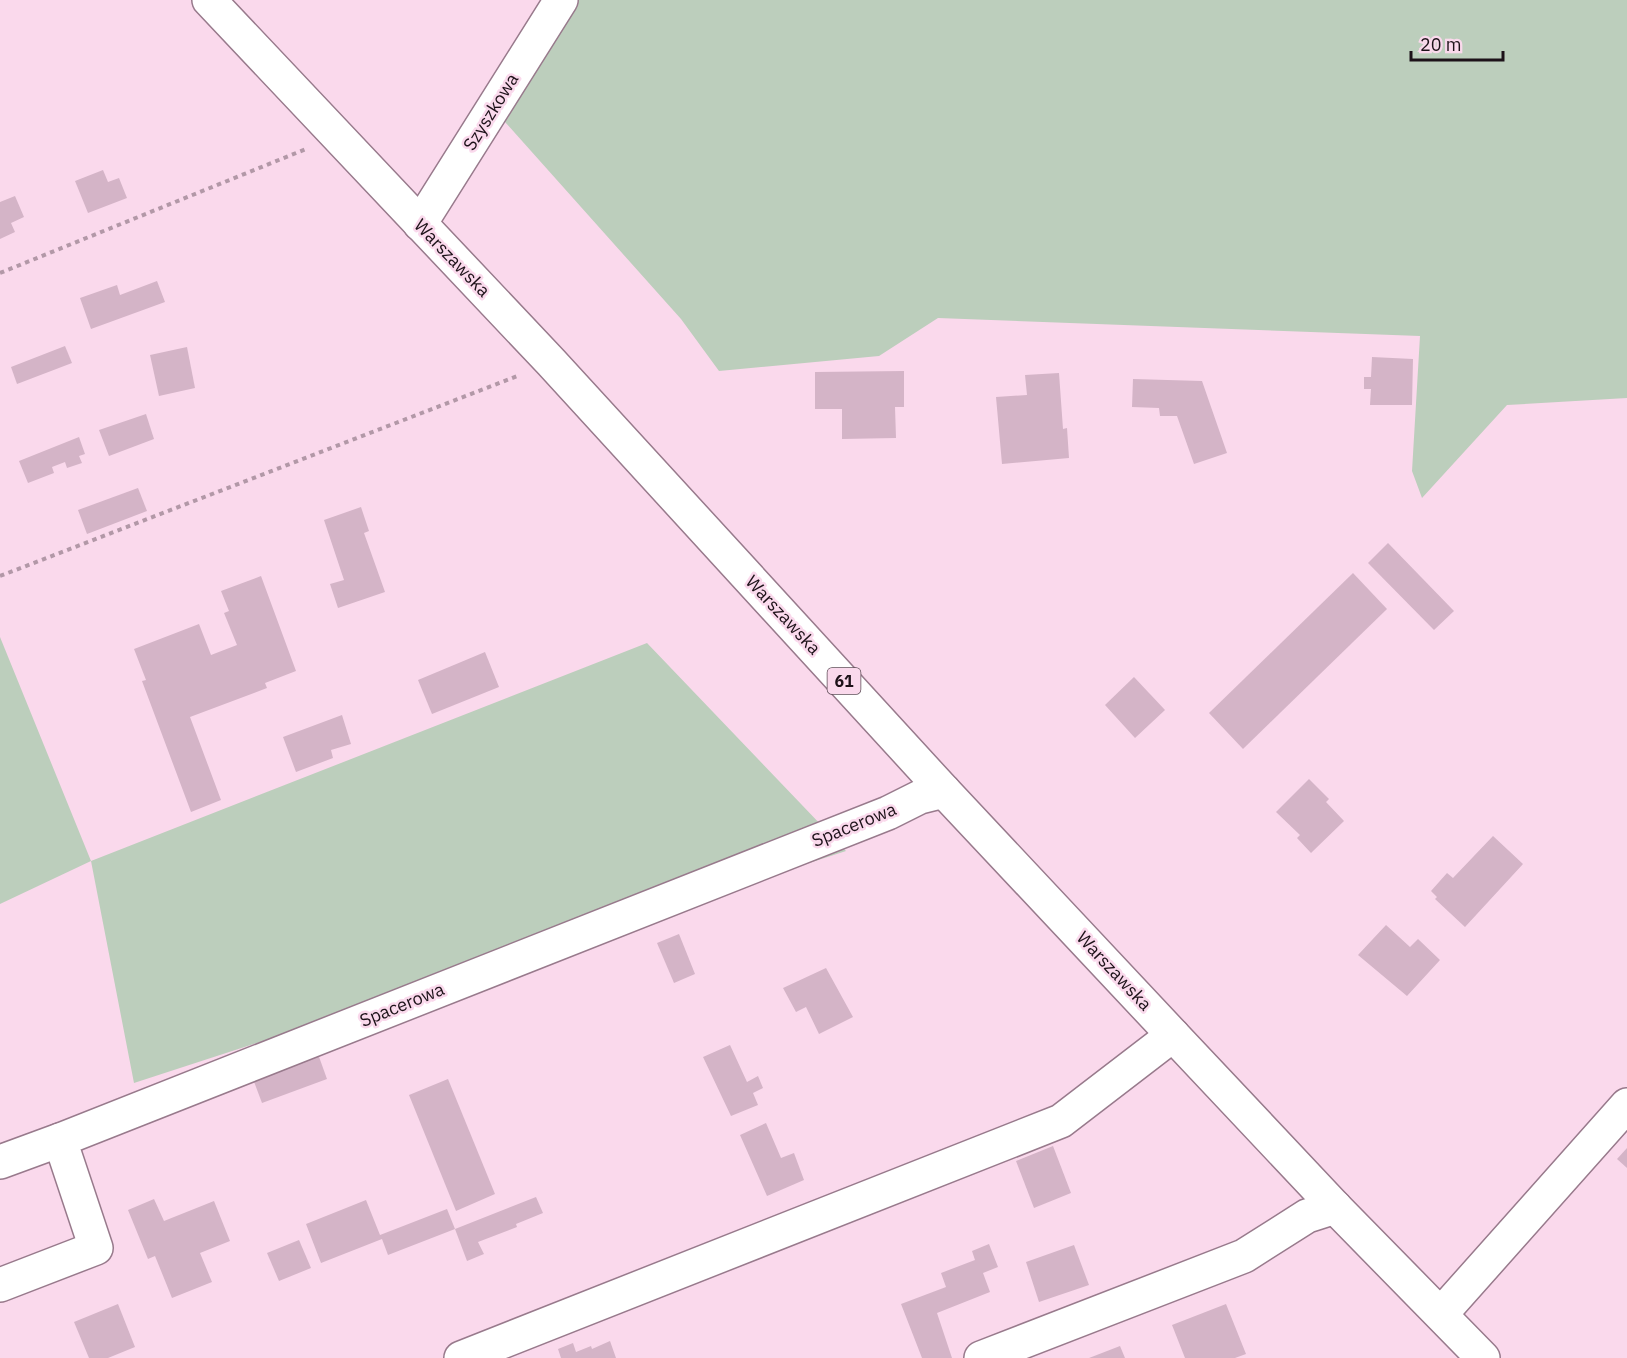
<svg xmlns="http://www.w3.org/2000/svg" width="1627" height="1358" font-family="'IBM Plex Sans',sans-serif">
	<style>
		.green { fill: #bccebc }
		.building { fill: #d4b4c7 }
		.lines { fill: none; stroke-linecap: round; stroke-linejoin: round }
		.minor-casing { stroke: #987a8c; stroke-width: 36 }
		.major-casing { stroke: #987a8c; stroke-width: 36 }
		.path { stroke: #b298a7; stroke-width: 4; stroke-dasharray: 4.5 4.5; stroke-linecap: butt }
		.minor { stroke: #fff; stroke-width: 33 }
		.major { stroke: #fff; stroke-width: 33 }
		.labels { text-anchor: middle; stroke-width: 5; stroke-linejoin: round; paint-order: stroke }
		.shield { fill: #fad9ec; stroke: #5f4e58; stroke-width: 1.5 }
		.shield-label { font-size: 16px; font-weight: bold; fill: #1d1219 }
		.street-label { font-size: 18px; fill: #1d1219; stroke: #fad9ec }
	</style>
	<rect width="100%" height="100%" fill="#fad9ec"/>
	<!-- green -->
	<g class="green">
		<path d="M579,0H1627V398L1507,405L1422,498L1412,471L1420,336L938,318L879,356L719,371L681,319L505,122Z"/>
		<path d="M0,637L91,861L647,643L846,851L134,1083L91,861L0,904Z"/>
	</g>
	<!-- building -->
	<g class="building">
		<path d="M103,170L108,182L119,178L127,198L88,213L75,181Z"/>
		<path d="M15,196L24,217L11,223L15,232L0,239V202Z"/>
		<path d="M157,281L165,302L91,329L80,298L117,285L120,295Z"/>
		<path d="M65,346L72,363L17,384L11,367Z"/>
		<path d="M187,347L195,388L159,396L150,355Z"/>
		<path d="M1372,357L1413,359L1412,405H1370L1371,389H1364V377H1371Z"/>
		<path d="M904,371V407H895L896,438L842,439V409H815V372Z"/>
		<path d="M1059,373L1063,429L1067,428L1069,458L1002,464L996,397L1027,395L1025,375Z"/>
		<path d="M1133,379L1202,381L1227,453L1194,464L1177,416H1160L1159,408L1132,407Z"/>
		<path d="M146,414L154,439L109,456L99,430Z"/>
		<path d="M79,437L85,454L79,456L82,463L67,468L65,462L52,467L54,473L28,483L19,461Z"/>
		<path d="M138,488L147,511L87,534L78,510Z"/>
		<path d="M361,507L369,531L364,533L385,592L338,608L330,584L344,580L324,520Z"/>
		<path d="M1388,543L1454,611L1434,630L1368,563Z"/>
		<path d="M1353,573L1387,609L1243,749L1209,713Z"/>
		<path d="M261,576L296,671L265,683L267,688L190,717L221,800L191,812L142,681L146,680L134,649L199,624L211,655L237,645L224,613L229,611L221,591Z"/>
		<path d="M485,652L499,687L432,714L418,680Z"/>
		<path d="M1134,677L1165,710L1135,738L1105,705Z"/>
		<path d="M342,715L351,744L331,750L333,758L296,772L283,737Z"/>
		<path d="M1309,779L1329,799L1326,802L1344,821L1311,853L1297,838L1300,835L1276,812Z"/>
		<path d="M1493,836L1523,864L1465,927L1435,899L1437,897L1431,891L1447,873L1453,878Z"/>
		<path d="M1386,925L1410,947L1418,939L1440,960L1407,996L1358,955Z"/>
		<path d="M679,934L695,974L674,983L657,943Z"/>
		<path d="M826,968L853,1017L819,1034L806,1007L796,1012L783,988Z"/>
		<path d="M730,1045L747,1082L758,1076L763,1088L753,1093L758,1105L731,1116L703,1057Z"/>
		<path d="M318,1054L327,1079L262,1103L253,1079Z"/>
		<path d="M448,1079L495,1194L456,1211L409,1095Z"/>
		<path d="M766,1123L781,1158L794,1153L804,1180L767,1196L740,1135Z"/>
		<path d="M1053,1146L1071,1193L1034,1208L1016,1161Z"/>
		<path d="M1627,1148V1168L1617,1159Z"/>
		<path d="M536,1197L543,1213L516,1224L517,1227L478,1242L484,1254L467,1261L455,1229Z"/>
		<path d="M154,1199L164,1221L214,1201L230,1241L200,1253L212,1282L172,1298L155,1256L148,1259L128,1210Z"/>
		<path d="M366,1200L380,1235L447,1209L455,1229L388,1255L382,1239L321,1263L306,1224Z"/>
		<path d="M299,1240L311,1268L279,1281L267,1253Z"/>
		<path d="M989,1244L998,1267L983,1273L990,1292L937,1313L952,1358H922L901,1304L946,1287L941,1273L975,1260L972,1251Z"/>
		<path d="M1074,1245L1089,1285L1039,1302L1026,1262Z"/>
		<path d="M118,1304L135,1347L108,1358H89L74,1322Z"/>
		<path d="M1226,1304L1246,1354L1235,1358H1185L1172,1325Z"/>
		<path d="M610,1341L616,1358H561L558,1349L573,1343L576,1352L591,1346L592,1349Z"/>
		<path d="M1120,1346L1125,1358H1089Z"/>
	</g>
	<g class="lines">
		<defs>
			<g id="minor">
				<path d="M420,224L561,0"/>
				<path d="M0,1162L60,1140"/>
				<path d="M0,1285L96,1248L60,1140L888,813L920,797L944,791"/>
				<path d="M1441,1314L1627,1105"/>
				<path d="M461,1358L1061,1121L1173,1035"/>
				<path d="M981,1358L1244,1256L1307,1216L1335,1207"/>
			</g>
			<path id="major" d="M209,0L551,362L944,791L1173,1035L1335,1207L1483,1358"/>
		</defs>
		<!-- minor casing -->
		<use href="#minor" class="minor-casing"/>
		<!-- major casing -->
		<use href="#major" class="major-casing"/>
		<!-- path -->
		<g class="path">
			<path d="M0,273L306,149"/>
			<path d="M0,576L520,375"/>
		</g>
		<!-- minor -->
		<use href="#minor" class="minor"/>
		<!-- major -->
		<use href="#major" class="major"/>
	</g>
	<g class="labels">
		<!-- shield labels -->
		<rect class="shield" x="827.5" y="668" width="33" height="26" rx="4.5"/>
		<g class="shield-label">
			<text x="844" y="687">61</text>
		</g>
		<!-- street labels -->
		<g class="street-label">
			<text transform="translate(491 112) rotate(-58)" y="6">Szyszkowa</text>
			<text transform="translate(452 258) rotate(46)" y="6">Warszawska</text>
			<text transform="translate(783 615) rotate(47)" y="6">Warszawska</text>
			<text transform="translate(854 825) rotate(-22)" y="6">Spacerowa</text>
			<text transform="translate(1114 971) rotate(47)" y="6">Warszawska</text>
			<text transform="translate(402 1005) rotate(-22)" y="6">Spacerowa</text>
		</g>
	</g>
	<!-- scale -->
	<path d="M1411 51v9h92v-9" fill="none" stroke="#1d1219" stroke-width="3"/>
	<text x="1420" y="51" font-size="18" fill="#1d1219" stroke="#fad9ec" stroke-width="4.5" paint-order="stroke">20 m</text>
</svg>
